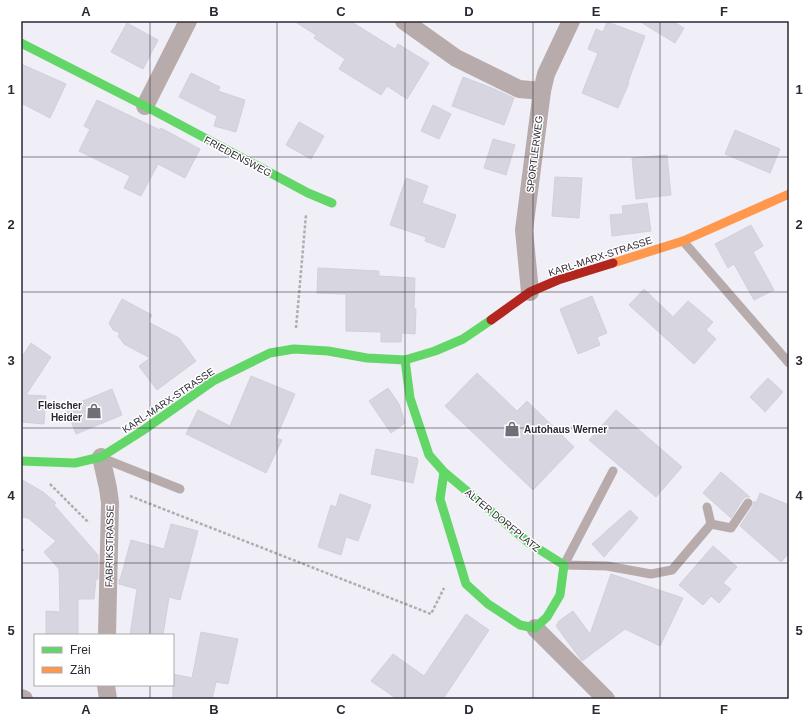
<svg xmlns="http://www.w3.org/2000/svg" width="810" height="720" font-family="Arial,sans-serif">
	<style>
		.building { fill: #d7d5df; stroke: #d2d1da }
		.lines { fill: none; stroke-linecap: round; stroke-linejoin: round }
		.path { stroke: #b3abae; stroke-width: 2.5; stroke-dasharray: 3 2; stroke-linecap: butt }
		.lane { stroke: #b8abac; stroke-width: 9 }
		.street { stroke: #b8abac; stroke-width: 18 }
		.fast { stroke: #63d668; stroke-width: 9 }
		.slow { stroke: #ff974d; stroke-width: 9 }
		.jam { stroke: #b3261e; stroke-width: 9 }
		.grid { fill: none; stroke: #2d2934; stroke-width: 1; stroke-opacity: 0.55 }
		.labels { text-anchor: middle; stroke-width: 3; stroke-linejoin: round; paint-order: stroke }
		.street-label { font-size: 10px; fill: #2d2934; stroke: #fff }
		.poi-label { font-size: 10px; font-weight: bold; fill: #2d2934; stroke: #fff; text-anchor: end }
		.neatline { fill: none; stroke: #2d2934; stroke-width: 1.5 }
		.grid-label { font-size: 13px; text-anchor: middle; font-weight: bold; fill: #2d2934 }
	</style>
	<rect width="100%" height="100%" fill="#f0eef7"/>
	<!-- building -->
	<g class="building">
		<path d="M294,21H350L395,49L398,44L429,63L407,99L387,86L381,95L339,69L345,59L314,38L316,35Z"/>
		<path d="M639,21H672L684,28L675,43Z"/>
		<path d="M607,22L645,36L628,82L629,83L618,108L582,93L598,53L588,49L596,29L603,32Z"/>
		<path d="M127,23L158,40L143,69L111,52Z"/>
		<path d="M21,64L66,84L50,118L21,103Z"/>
		<path d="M191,73L220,87L218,91L245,100L236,132L214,126L217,116L179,97Z"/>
		<path d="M463,77L492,88L514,98L504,125L452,106Z"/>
		<path d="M97,100L160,130L161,128L200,149L185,178L158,164L141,196L124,188L130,176L79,151L90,129L84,126Z"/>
		<path d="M433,105L451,114L439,139L421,131Z"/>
		<path d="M299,122L324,136L311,159L286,145Z"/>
		<path d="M735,130L780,149L770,173L725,154Z"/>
		<path d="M493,139L515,145L506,175L484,168Z"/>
		<path d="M667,155L671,195L636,199L632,158Z"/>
		<path d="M555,177L582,178L579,218L552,216Z"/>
		<path d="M406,178L428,186L422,203L456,215L444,248L425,241L426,237L390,225Z"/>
		<path d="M647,203L651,231L612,236L610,215L623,214L622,206Z"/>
		<path d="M751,225L763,246L753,252L774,290L754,300L734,264L728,268L715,244Z"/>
		<path d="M318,268L379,271V276L415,278L414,309H416L415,334L402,333L401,342H381V332L346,331V294L317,293Z"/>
		<path d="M644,289L673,317L688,301L713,322L706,330L716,339L694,364L629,305Z"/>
		<path d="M592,296L607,333L597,337L600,345L578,354L560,309Z"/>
		<path d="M122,299L152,315L148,322L179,338L196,361L157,390L139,366L150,358L124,344L118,336L120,333L113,330L109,323Z"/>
		<path d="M31,343L51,357L26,395L46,396L44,424L21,422V358Z"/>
		<path d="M477,373L517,411L527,401L574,447L533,490L445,406Z"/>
		<path d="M251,376L295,394L276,438L282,440L266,473L186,434L198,410L230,426Z"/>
		<path d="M768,378L783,392L765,412L750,397Z"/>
		<path d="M388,388L399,404L405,423L391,433L369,401Z"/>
		<path d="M112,389L122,415L76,434L66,408Z"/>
		<path d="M616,410L682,467L656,497L589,440Z"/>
		<path d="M376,449L417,458L418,461L413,483L371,474Z"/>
		<path d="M721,472L750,497H746L743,499L731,518L703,493Z"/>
		<path d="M21,479L43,492L56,503L54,505L98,555V579H96L94,599H78V635H46V611L60,612L59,569L44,552L56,541L28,518L21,517Z"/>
		<path d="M760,493L789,505V553L781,562L740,526L753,506L754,501L756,503Z"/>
		<path d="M340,494L371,505L358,541L346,537L341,555L318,547L331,505L336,507Z"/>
		<path d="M630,510L638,518L604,557L592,544Z"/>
		<path d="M171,524L198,531L180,600L169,597L163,635H130L137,589L119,584V579L120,580L131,540L164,549Z"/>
		<path d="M713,546L737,567L723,583L731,589L719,603L711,596L703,605L679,585Z"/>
		<path d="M611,574L683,598L660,646L625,629L582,661L556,626L559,621L573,611L590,634Z"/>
		<path d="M466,614L489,630L443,699H397L371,681L393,654L424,676Z"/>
		<path d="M201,632L238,639L228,684L216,682L212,699H173V674L192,678Z"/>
	</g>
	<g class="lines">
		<!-- path -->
		<g class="path">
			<path d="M296,328L306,215"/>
			<path d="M50,484L89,523"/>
			<path d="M130,496L431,614L444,588"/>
			<path d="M21,551L25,548"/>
		</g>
		<!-- lane -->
		<g class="lane">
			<path d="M683,241L789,363"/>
			<path d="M102,458L180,489"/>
			<path d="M613,471L564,565L607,566L651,574L672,570L711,524"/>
			<path d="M707,507L711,524L731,528L748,503"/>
		</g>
		<!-- street -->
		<g class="street">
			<path d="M404,21L456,58L519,89L542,91"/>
			<path d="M145,106L188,21"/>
			<path d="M530,292L524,230L542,91L546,74L571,21"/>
			<path d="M101,457L108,488L110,503L107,635"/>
			<path d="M535,628L606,699"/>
			<path d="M106,685L108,699"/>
			<path d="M21,698L24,699"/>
		</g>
		<!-- fast -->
		<g class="fast">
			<path d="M21,43L145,106L308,193L332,203"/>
			<path d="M405,360L410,398L429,455L444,472L440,499L466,584L488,604L520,625L535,628L547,617L560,595L564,565L529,543L444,472"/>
			<path d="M21,461L75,463L101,457L142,431L213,381L270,353L294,349L328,351L367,358L405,360L435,351L463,339L491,320"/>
		</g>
		<!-- slow -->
		<path class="slow" d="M613,263L683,241L789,194"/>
		<!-- jam -->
		<path class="jam" d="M491,320L530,292L558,280L613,263"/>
	</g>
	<!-- grid -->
	<path class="grid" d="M150,21V635M277,21V699M405,21V699M533,21V699M660,21V699M21,157H789M21,292H789M21,428H789M21,563H789M150,685V699"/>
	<!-- icons -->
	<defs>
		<symbol id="shop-bare" viewBox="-9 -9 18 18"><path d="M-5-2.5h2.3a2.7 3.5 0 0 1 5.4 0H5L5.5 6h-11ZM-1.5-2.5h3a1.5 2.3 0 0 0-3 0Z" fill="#716e78" stroke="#fff" stroke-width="2.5" paint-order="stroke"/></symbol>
	</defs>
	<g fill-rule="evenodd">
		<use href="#shop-bare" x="83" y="400" width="22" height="22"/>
		<use href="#shop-bare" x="501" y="418" width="22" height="22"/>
	</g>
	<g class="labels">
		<!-- street labels -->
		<g class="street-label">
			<text transform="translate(534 154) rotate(-83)" y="4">SPORTLERWEG</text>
			<text transform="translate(238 156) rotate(28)" y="4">FRIEDENSWEG</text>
			<text transform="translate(600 256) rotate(-18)" y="4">KARL-MARX-STRASSE</text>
			<text transform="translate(168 400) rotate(-34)" y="4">KARL-MARX-STRASSE</text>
			<text transform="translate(503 520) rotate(39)" y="4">ALTER DORFPLATZ</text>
			<text transform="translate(109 546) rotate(-89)" y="4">FABRIKSTRASSE</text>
		</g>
		<!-- poi labels -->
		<g class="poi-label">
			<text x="82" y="409">Fleischer<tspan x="82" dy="12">Heider</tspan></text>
			<text x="524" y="433" text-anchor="start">Autohaus Werner</text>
		</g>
	</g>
	<!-- border -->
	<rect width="810" height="720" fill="none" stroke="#ffffff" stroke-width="44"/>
	<!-- legend -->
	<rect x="34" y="634" width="140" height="52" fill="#ffffff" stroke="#aba9ae"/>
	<rect x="42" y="647" width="20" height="6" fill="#63d668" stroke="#aba9ae"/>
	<text x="70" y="654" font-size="12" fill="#2d2934">Frei</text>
	<rect x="42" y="667" width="20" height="6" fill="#ff974d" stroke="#aba9ae"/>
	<text x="70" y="674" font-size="12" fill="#2d2934">Zäh</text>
	<rect x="22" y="22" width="766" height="676" class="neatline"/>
	<g class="grid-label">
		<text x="86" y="16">A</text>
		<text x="214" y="16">B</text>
		<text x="341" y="16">C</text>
		<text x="469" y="16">D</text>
		<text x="596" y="16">E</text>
		<text x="724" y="16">F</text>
		<text x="11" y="94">1</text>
		<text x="799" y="94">1</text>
		<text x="11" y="229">2</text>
		<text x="799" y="229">2</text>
		<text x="11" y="365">3</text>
		<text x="799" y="365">3</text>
		<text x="11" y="500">4</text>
		<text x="799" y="500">4</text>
		<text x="11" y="635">5</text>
		<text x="799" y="635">5</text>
		<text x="86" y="714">A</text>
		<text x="214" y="714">B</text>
		<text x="341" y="714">C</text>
		<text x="469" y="714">D</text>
		<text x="596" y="714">E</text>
		<text x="724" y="714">F</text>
	</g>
</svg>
